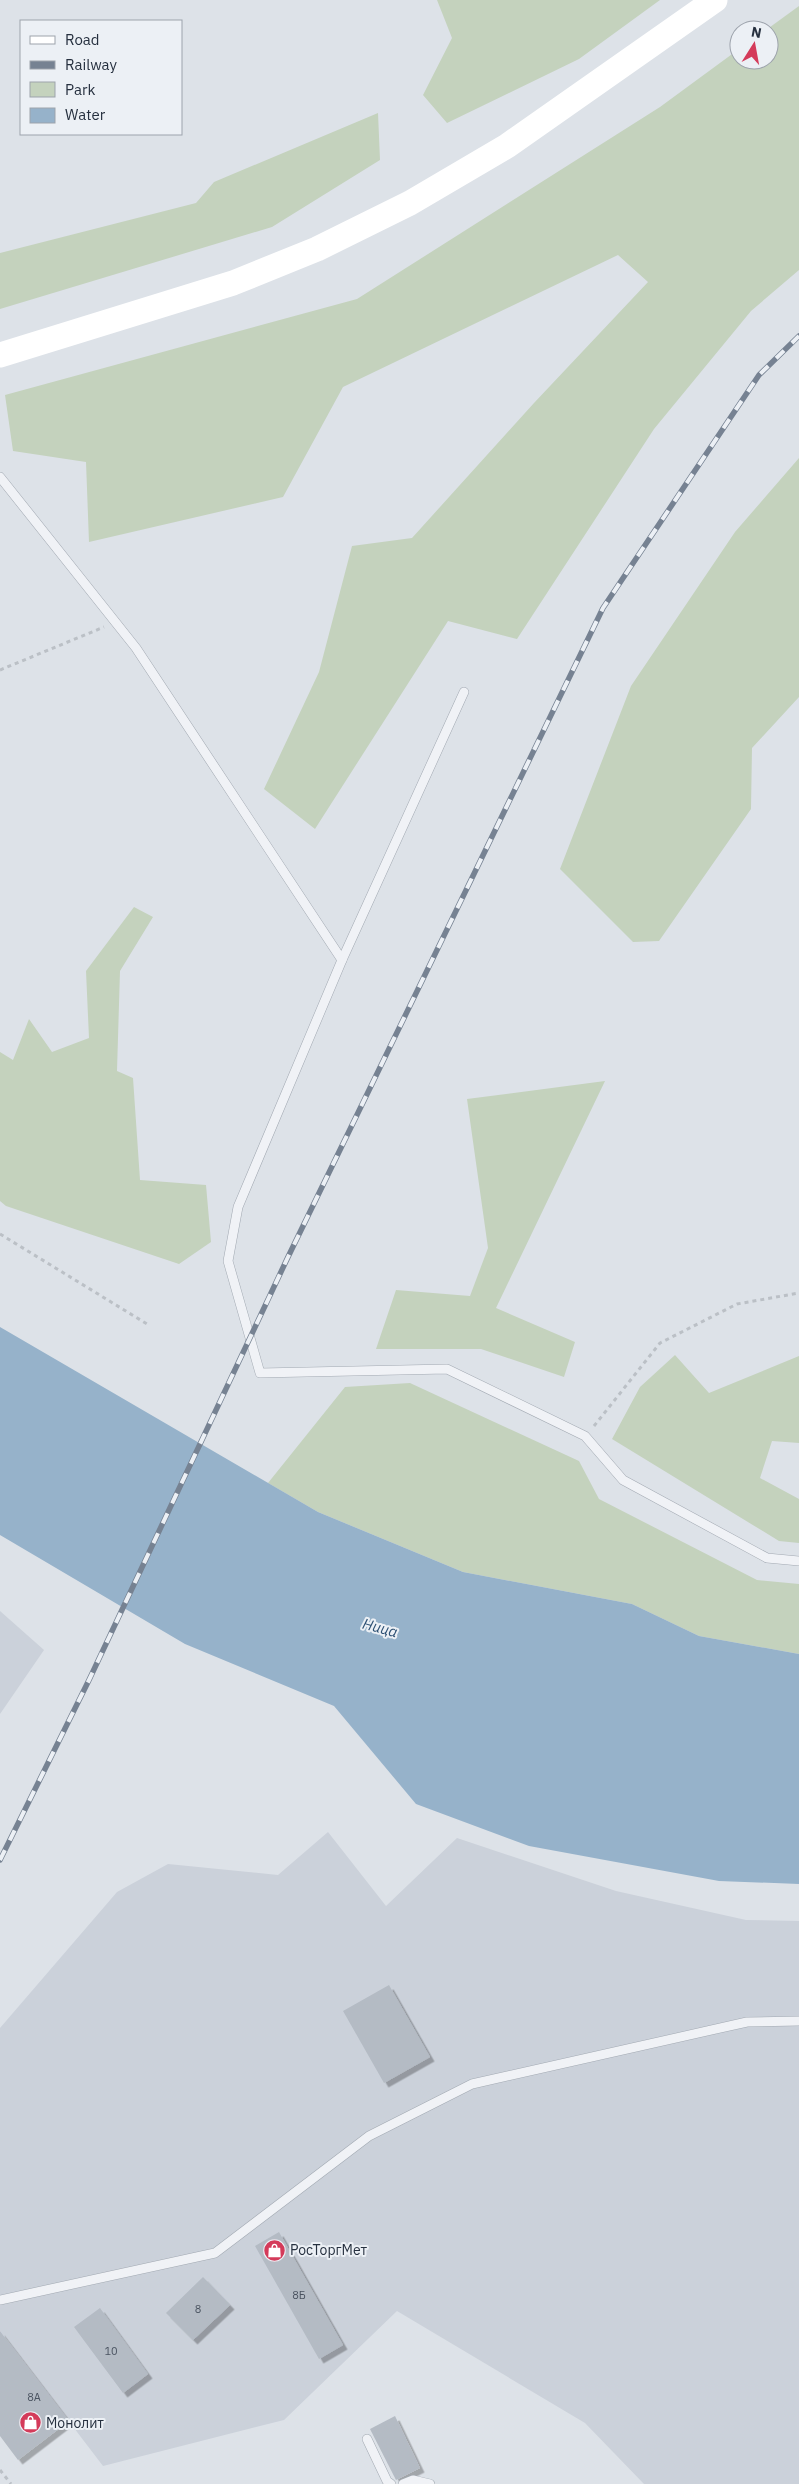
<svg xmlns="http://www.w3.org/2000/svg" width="799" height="2484" font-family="'IBM Plex Sans',sans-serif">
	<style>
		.built { fill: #cbd1da }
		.green { fill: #c4d2bd }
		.water { fill: #96b2ca }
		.building { fill: #b4bbc4; filter: url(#shadow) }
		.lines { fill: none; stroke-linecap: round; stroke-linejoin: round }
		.lane-casing { stroke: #a2a9b2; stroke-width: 10 }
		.path { stroke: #bbc0c6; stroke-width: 3; stroke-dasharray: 4 4; stroke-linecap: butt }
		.lane { stroke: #f0f2f6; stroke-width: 9 }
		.secondary { stroke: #fff; stroke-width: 25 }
		.rail-casing { stroke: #768292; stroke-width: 5.5 }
		.rail { stroke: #ecf0f5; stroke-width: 4; stroke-dasharray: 11; stroke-linecap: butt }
		.labels { text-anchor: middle; stroke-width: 4; stroke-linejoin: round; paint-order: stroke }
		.number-label { font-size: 11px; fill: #4a5360 }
		.poi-label { font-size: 14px; fill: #26303f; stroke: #ecf0f5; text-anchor: start }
		.water-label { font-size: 15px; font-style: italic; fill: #2e5174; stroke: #ecf0f5 }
	</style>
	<defs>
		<filter id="shadow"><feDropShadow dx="4.5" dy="4.5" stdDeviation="0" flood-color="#0004"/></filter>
	</defs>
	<rect width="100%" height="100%" fill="#dde2e8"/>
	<!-- built -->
	<g class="built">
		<path d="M0,1611L44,1650L0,1714Z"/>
		<path d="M328,1832L386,1906L457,1838L616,1891L746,1920L799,1921V2484H644L585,2423L397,2311L284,2420L103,2466L0,2331V2028L117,1892L168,1864L278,1875Z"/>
	</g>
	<!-- green -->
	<g class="green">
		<path d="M437,0H660L579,59L447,123L423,95L452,38Z"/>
		<path d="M799,6V270L751,311L654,429L517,639L448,621L315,829L264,789L319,672L352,546L412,538L534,403L648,282L618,255L343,387L283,497L89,542L86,462L13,451L5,395L357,299L660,107L739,49V60H769V30H766Z"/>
		<path d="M378,113L380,160L272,227L0,309V253L196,203L214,182Z"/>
		<path d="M799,458V697L752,748L751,809L659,941L633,942L560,869L631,686L735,532Z"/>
		<path d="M134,907L153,917L120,971L117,1071L133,1078L140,1180L206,1185L211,1242L179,1264L6,1206L0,1201V1052L13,1060L29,1019L52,1052L89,1038L86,971Z"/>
		<path d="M605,1081L496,1308L575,1342L564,1377L481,1349H376L396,1290L470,1296L488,1248L467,1099Z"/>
		<path d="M675,1355L709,1393L799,1356V1443L772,1441L760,1478L799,1499V1543L779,1541L612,1439L640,1387Z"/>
		<path d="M410,1383L579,1461L599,1499L757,1580L799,1584V1654L699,1636L632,1604L463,1572L318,1512L268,1483L345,1387Z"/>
	</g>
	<!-- water -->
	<path class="water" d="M0,1327L318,1512L463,1572L632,1604L699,1636L799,1654V1884L719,1881L529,1846L416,1804L334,1706L185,1644L0,1535Z"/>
	<!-- building -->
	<g class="building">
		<path d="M389,1985L430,2057L384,2083L343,2011Z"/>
		<path d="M279,2232L343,2345L319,2359L255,2246Z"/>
		<path d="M203,2277L230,2305L193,2340L166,2313Z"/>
		<path d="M100,2308L148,2374L123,2393L74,2327Z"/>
		<path d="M0,2331L69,2421L18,2460L0,2436Z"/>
		<path d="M395,2416L420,2468L396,2480L370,2429Z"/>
	</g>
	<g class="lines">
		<defs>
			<g id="lane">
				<path d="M0,477L136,648L342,960L238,1207L228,1261L260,1373L447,1369L585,1436L623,1480L767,1558L799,1561"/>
				<path d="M342,960L464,692"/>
				<path d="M0,2300L215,2253L369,2136L472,2084L747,2022L799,2021"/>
				<path d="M367,2439L387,2481L391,2484"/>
				<path d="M403,2484L413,2480L430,2484"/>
			</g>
		</defs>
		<!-- lane casing -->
		<use href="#lane" class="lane-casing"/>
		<!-- path -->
		<g class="path">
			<path d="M0,670L104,627"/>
			<path d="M0,1234L147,1324"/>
			<path d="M594,1426L660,1343L737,1304L799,1293"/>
			<path d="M0,2470L11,2484"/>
		</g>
		<!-- lane -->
		<use href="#lane" class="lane"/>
		<!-- secondary -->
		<path class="secondary" d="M0,355L233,283L317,249L410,203L507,146L715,0"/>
		<defs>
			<path id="rail" d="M0,1860L89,1680L288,1257L603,608L759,375L799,336"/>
		</defs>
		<!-- rail casing -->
		<use href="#rail" class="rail-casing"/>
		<!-- rail -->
		<use href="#rail" class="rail"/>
	</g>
	<!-- icons -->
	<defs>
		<symbol id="shop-disc" viewBox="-11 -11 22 22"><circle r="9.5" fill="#d43b5a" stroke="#ecf0f5"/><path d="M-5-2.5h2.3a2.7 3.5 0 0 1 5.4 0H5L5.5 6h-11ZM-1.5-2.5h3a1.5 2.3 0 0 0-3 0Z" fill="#fff"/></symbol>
	</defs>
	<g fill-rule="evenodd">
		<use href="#shop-disc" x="262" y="2238" width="25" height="25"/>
		<use href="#shop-disc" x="18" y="2410" width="25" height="25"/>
	</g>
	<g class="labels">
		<!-- number labels -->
		<g class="number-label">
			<text x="299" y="2299">8Б</text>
			<text x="198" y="2313">8</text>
			<text x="111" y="2355">10</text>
			<text x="34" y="2401">8А</text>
		</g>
		<!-- poi labels -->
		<g class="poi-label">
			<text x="290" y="2255">РосТоргМет</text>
			<text x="46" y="2428">Монолит</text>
		</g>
		<!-- water labels -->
		<g class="water-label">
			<text transform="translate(380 1628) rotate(15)" y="5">Ница</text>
		</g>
	</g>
	<!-- legend -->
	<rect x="20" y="20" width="162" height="115" fill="#ecf0f5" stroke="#9da3ac"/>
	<rect x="30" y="36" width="25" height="8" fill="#ffffff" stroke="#9da3ac"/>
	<text x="65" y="45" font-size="15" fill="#26303f">Road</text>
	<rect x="30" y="61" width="25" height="8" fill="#768292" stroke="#9da3ac"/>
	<text x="65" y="70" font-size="15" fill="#26303f">Railway</text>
	<rect x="30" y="82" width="25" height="15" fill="#c4d2bd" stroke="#9da3ac"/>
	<text x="65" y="95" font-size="15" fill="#26303f">Park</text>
	<rect x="30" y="108" width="25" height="15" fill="#96b2ca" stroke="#9da3ac"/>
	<text x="65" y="120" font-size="15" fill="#26303f">Water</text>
	<!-- north arrow -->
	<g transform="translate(754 45) rotate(11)"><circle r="24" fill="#ecf0f5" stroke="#9da3ac"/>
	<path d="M0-4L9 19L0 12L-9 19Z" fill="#d43b5a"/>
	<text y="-8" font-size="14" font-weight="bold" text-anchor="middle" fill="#26303f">N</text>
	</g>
</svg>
